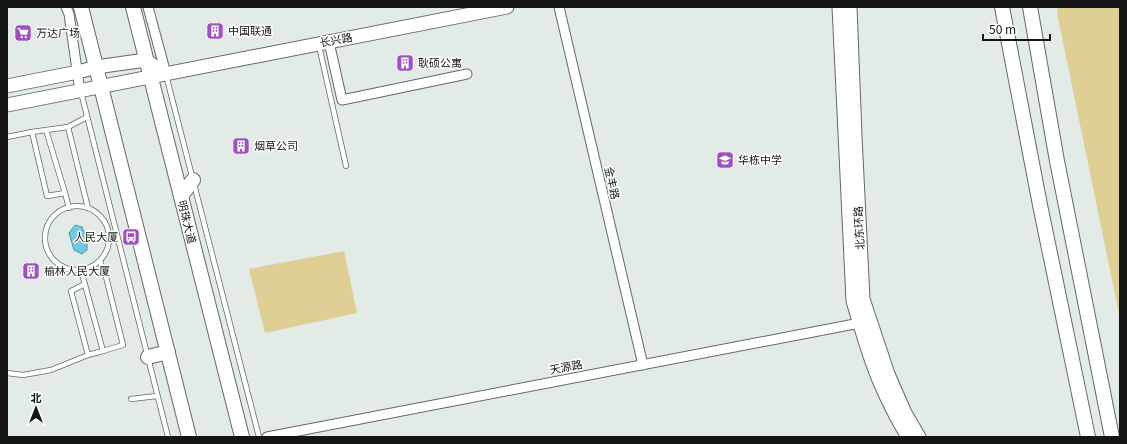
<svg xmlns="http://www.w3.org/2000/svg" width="1127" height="444" font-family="Georgia,'Noto Sans SC',serif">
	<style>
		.green { fill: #e0cf95 }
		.water { fill: #6fcae6; stroke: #5394a7 }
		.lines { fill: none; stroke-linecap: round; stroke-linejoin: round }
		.lane-casing { stroke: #626a65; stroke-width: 6 }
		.street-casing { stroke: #626a65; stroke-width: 11 }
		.secondary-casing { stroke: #626a65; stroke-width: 15 }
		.primary-casing { stroke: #626a65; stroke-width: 16 }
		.lane { stroke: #fff; stroke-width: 4.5 }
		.street { stroke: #fff; stroke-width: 9 }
		.secondary { stroke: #fff; stroke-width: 13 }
		.primary { stroke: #fff; stroke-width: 14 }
		.labels { text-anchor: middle; stroke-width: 3; stroke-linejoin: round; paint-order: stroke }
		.poi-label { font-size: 11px; fill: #131614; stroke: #fff; text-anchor: start }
		.street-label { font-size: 11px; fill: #131614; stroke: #fff }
	</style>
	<rect width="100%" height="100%" fill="#e2ebe5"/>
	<!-- green -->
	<g class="green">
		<path d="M1057,7H1120V318L1058,18Z"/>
		<path d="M344,251L357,313L265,333L249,269Z"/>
	</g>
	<!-- water -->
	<path class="water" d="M75,225L82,227L87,239V250L82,254L74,250L69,233Z"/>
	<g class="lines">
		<defs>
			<g id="lane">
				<path d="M319,46L346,166"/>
				<path d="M166,75L259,437"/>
				<path d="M81,92L168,437"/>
				<path d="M68,127L88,208"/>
				<path d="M46,130L32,132L47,196L65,193"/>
				<path d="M7,137L32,132"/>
				<circle cx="77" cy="238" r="32"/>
				<path d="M69,208L65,193L46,130L68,127L87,117"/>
				<path d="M81,270L103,351L123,345L106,277L100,261"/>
				<path d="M85,284L71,291L88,355L103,351"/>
				<path d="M7,373L23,375L51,370L88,355"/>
				<path d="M131,399L157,396"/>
			</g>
			<g id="street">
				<path d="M66,7L69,14L80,91"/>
				<path d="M148,7L166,74"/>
				<path d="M559,7L643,365"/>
				<path d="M329,42L342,100L467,74"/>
				<path d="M267,437L865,322"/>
			</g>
			<g id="secondary">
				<path d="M839,7L853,301C861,327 868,354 879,380C887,399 897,419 908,437"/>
				<path d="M850,7L855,136L863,299L888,374L905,413L919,437"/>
				<path d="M7,86L78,72L96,67L146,60L154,66"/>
				<path d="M7,105L507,7"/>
			</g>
			<g id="primary">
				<path d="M81,7L189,437"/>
				<path d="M133,7L242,437"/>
				<path d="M1002,7L1040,205L1088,437"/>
				<path d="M1030,7L1057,161L1112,437"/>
				<path d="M181,196L193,180"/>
				<path d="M148,357L168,352"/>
			</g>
		</defs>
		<!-- lane casing -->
		<use href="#lane" class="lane-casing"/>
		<!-- street casing -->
		<use href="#street" class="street-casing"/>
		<!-- secondary casing -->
		<use href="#secondary" class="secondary-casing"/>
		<!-- primary casing -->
		<use href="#primary" class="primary-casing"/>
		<!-- lane -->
		<use href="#lane" class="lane"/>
		<!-- street -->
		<use href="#street" class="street"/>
		<!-- secondary -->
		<use href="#secondary" class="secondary"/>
		<!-- primary -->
		<use href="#primary" class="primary"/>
	</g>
	<!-- icons -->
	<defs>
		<symbol id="building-square" viewBox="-11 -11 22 22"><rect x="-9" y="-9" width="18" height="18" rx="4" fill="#9e50c0" stroke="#fff"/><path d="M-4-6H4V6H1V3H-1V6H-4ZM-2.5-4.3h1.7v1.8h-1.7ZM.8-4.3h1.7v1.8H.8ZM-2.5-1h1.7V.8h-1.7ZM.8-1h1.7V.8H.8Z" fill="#fff"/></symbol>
		<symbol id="supermarket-square" viewBox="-11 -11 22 22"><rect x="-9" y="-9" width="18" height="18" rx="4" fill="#9e50c0" stroke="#fff"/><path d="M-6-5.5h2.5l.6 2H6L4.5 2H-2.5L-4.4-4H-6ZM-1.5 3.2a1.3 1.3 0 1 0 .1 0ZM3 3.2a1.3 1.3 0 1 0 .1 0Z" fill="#fff"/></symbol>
		<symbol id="school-square" viewBox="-11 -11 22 22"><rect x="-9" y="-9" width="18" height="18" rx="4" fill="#9e50c0" stroke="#fff"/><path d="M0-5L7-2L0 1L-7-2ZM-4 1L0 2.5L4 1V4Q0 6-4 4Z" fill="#fff"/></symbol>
		<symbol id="bus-square" viewBox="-11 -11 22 22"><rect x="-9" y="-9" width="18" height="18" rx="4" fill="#9e50c0" stroke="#fff"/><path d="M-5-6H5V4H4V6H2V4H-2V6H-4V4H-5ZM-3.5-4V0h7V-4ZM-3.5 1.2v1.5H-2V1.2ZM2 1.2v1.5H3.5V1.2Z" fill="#fff"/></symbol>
	</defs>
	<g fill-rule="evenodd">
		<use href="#building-square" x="205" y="21" width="20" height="20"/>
		<use href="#supermarket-square" x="13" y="23" width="20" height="20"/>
		<use href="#building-square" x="395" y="53" width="20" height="20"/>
		<use href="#building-square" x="231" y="136" width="20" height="20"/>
		<use href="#school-square" x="715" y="150" width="20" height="20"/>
		<use href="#bus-square" x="121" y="227" width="20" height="20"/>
		<use href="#building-square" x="21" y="261" width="20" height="20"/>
	</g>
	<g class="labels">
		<!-- poi labels -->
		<g class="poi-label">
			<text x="228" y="35">中国联通</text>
			<text x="36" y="37">万达广场</text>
			<text x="418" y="67">耿硕公寓</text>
			<text x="254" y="150">烟草公司</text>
			<text x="738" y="164">华栋中学</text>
			<text x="118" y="241" text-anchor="end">人民大厦</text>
			<text x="44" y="275">榆林人民大厦</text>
		</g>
		<!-- street labels -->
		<g class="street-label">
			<text transform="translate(336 40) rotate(-11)" y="4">长兴路</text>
			<text transform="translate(612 183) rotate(77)" y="4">金丰路</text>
			<text transform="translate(187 222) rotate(76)" y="4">明珠大道</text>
			<text transform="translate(859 228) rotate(-93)" y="4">北东环路</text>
			<text transform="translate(566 367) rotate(-11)" y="4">天源路</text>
		</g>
	</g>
	<!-- border -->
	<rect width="1127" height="444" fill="none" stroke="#131614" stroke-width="16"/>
	<!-- north arrow -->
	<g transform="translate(36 408)" stroke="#ffffff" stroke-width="3" paint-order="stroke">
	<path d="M0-3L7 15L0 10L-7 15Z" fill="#131614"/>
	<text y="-6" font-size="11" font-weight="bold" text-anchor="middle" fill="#131614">北</text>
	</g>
	<!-- scale -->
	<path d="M983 34v6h67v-6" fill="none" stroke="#131614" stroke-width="2"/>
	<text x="989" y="34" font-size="12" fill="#131614" stroke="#ffffff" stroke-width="3" paint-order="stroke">50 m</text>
</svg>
